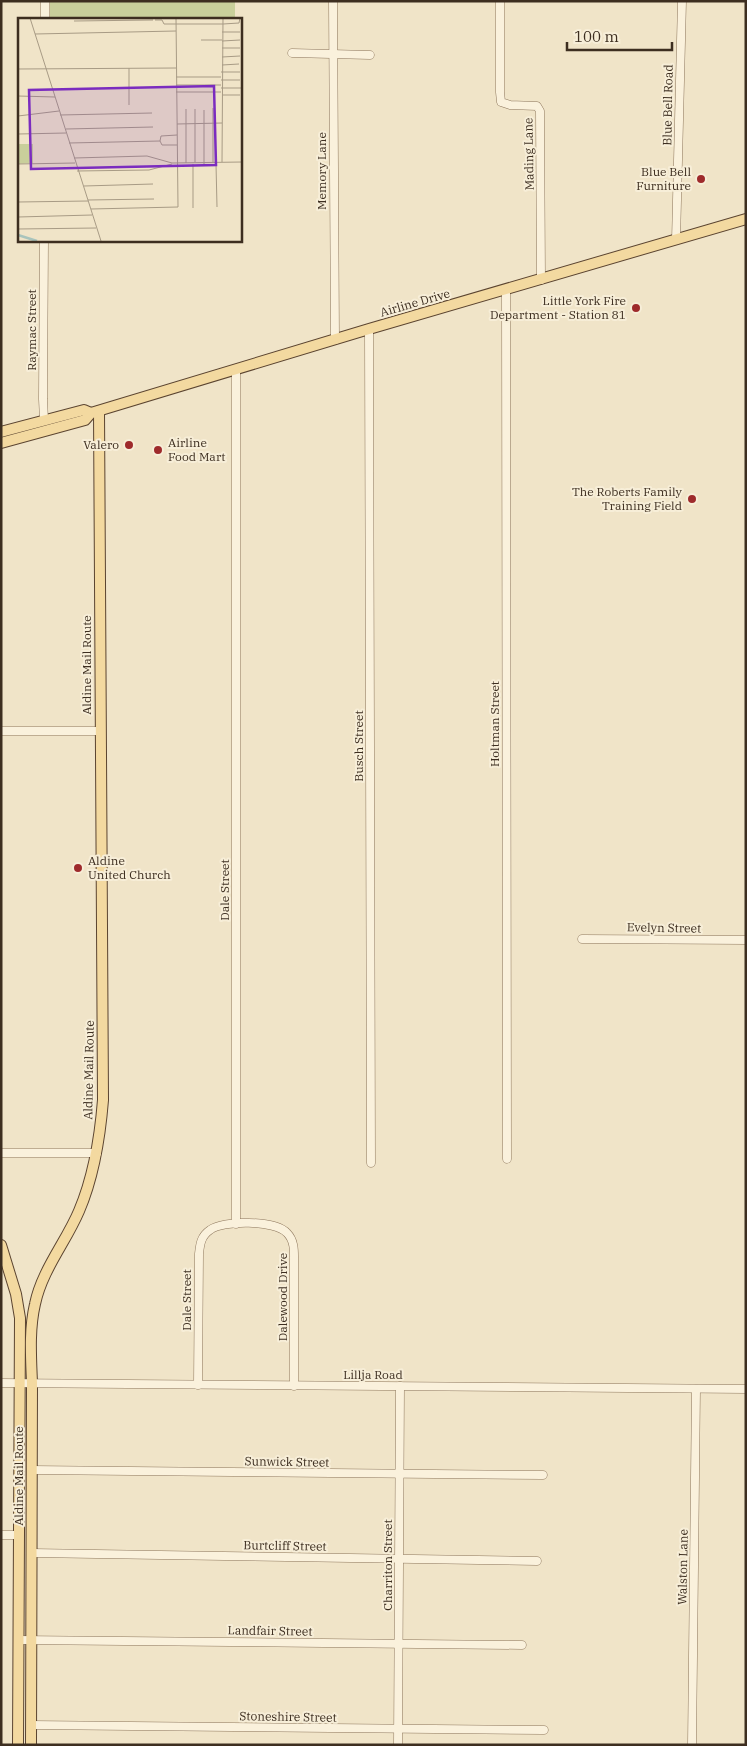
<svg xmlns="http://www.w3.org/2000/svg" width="747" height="1746" font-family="'IBM Plex Serif',serif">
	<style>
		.green { fill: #c9cf9b }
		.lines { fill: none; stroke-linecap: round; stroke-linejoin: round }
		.minor-casing { stroke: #8d765c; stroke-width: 9 }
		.major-casing { stroke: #5b4430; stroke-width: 12 }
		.minor { stroke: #faf1dc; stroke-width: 8 }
		.major { stroke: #f3d9a0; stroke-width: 10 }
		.poi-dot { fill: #9e2a2b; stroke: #f7eed8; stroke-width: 2 }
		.labels { text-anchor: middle; stroke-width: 4; stroke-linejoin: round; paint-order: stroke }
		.street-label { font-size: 12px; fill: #3d2e20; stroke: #f7eed8 }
		.poi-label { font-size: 12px; fill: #3d2e20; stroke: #f7eed8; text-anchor: end }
		.inset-river { fill: none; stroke: #a9c4bc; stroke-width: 2.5 }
		.inset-road { fill: none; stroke: #a89b85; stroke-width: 1 }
		.view { fill: #7b2cbf; fill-opacity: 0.15; stroke: #7b2cbf; stroke-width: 2.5 }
		.inset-edge { fill: none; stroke: #3d2e20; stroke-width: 2.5 }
	</style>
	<rect width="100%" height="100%" fill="#f0e4c8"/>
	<!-- green -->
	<rect class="green" x="50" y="1" width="185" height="18"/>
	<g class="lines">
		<defs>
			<g id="minor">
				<path d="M333,1L335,340"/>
				<path d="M500,1V92L501,102L510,105L537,106L540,111L541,280"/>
				<path d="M45,19V1"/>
				<path d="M292,53L370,55"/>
				<path d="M44,240L43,399L44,420"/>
				<path d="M676,240L682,1"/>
				<path d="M506,289L507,1159"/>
				<path d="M369,329L371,1163"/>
				<path d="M1,731H100"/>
				<path d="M582,939L746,940"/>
				<path d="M1,1153H97"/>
				<path d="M236,1224V370"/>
				<path d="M1,1383L746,1389"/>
				<path d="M198,1385L199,1254C200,1244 201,1236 210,1230C223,1220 275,1220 287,1233C295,1241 294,1252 294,1262V1386"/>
				<path d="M31,1470L543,1475"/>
				<path d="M1,1535H19"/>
				<path d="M32,1553L537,1561"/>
				<path d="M18,1640L522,1645"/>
				<path d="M31,1725L544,1730"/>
				<path d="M398,1745L400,1386"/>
				<path d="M692,1745L696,1389"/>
			</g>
			<g id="major">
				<path d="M1,432L84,410L91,413"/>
				<path d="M1,443L85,420L91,413L369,329L746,219"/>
				<path d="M1,1245L16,1294L20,1318L18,1745"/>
				<path d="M31,1745L32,1383C31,1357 29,1330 35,1304C42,1270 66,1242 79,1211C94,1176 100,1138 103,1100L99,411"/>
			</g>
		</defs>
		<!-- minor casing -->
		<use href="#minor" class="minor-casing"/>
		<!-- major casing -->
		<use href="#major" class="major-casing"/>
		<!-- minor -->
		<use href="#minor" class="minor"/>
		<!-- major -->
		<use href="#major" class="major"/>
	</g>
	<!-- markers -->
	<g class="poi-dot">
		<circle cx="701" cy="179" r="5"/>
		<circle cx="636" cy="308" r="5"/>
		<circle cx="129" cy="445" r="5"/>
		<circle cx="158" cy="450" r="5"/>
		<circle cx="692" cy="499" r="5"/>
		<circle cx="78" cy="868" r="5"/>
	</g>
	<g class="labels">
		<!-- street labels -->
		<g class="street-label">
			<text transform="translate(668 105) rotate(-89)" y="4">Blue Bell Road</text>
			<text transform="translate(529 154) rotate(-91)" y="4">Mading Lane</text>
			<text transform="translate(322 171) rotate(-90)" y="4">Memory Lane</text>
			<text transform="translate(415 303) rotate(-16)" y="4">Airline Drive</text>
			<text transform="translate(32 330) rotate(-90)" y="4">Raymac Street</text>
			<text transform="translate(87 665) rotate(-90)" y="4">Aldine Mail Route</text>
			<text transform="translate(495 724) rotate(-90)" y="4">Holtman Street</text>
			<text transform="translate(359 746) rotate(-90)" y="4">Busch Street</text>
			<text transform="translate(225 890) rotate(-90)" y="4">Dale Street</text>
			<text transform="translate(664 928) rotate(1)" y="4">Evelyn Street</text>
			<text transform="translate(89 1070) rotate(-89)" y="4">Aldine Mail Route</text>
			<text transform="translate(283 1297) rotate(-90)" y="4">Dalewood Drive</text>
			<text transform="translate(187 1300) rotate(-90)" y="4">Dale Street</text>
			<text x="373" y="1379">Lillja Road</text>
			<text transform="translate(287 1462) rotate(1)" y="4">Sunwick Street</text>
			<text transform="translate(19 1476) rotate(-90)" y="4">Aldine Mail Route</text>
			<text transform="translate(285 1546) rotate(1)" y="4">Burtcliff Street</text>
			<text transform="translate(388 1565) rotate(-90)" y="4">Charriton Street</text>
			<text transform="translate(683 1567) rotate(-89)" y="4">Walston Lane</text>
			<text transform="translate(270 1631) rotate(1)" y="4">Landfair Street</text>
			<text transform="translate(288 1717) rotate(1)" y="4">Stoneshire Street</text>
		</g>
		<!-- poi labels -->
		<g class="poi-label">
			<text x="691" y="176">Blue Bell<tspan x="691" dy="14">Furniture</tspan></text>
			<text x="626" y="305">Little York Fire<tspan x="626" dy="14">Department - Station 81</tspan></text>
			<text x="168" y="447" text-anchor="start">Airline<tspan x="168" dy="14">Food Mart</tspan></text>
			<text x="119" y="449">Valero</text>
			<text x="682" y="496">The Roberts Family<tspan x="682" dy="14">Training Field</tspan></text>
			<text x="88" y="865" text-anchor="start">Aldine<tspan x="88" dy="14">United Church</tspan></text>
		</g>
	</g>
	<!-- overview -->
	<g transform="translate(18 18)">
		<rect width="224" height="224" fill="#f0e4c8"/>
		<path d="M0,126H15V145L0,146Z" fill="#c9cf9b"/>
		<path class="inset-river" d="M0,217L19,223"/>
		<path class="inset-road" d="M12,0L83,223M137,2H144L146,6H205L221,5L222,0M56,3L135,2M204,14H222M17,16L158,13M183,22H204M204,23L222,22M204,30H222M204,39L222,38M204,47L221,46M111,50V87M0,51L158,50M203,54H222M158,59H203M203,62H222M158,67H203M203,70H223M158,74H203M204,77H222M0,78L37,79M195,90V144M168,91V145M177,91V144M186,92V146M42,97L134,95M0,98L41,93M159,106L204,105M48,111L135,109M0,116L48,115M142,123L143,118L159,117M51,125L142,123L144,127H159M56,140L129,138L154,145L224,144M204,144L205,0M0,146L57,145M175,146V190M198,146L199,189M59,153L131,152L154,146M66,168L135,166M70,182L136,181M0,184L70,183M73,191L160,189L158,0M0,199L74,197M0,211L78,210"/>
		<path class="view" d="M196,68L198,147L13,151L11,72Z"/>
		<rect width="224" height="224" class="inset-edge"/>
	</g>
	<!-- border -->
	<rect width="747" height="1746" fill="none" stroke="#3d2e20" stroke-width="5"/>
	<!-- scale -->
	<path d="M567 42v8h105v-8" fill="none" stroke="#3d2e20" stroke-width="2.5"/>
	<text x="574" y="42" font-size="15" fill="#3d2e20" stroke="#f7eed8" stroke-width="4" paint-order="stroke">100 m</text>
</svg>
